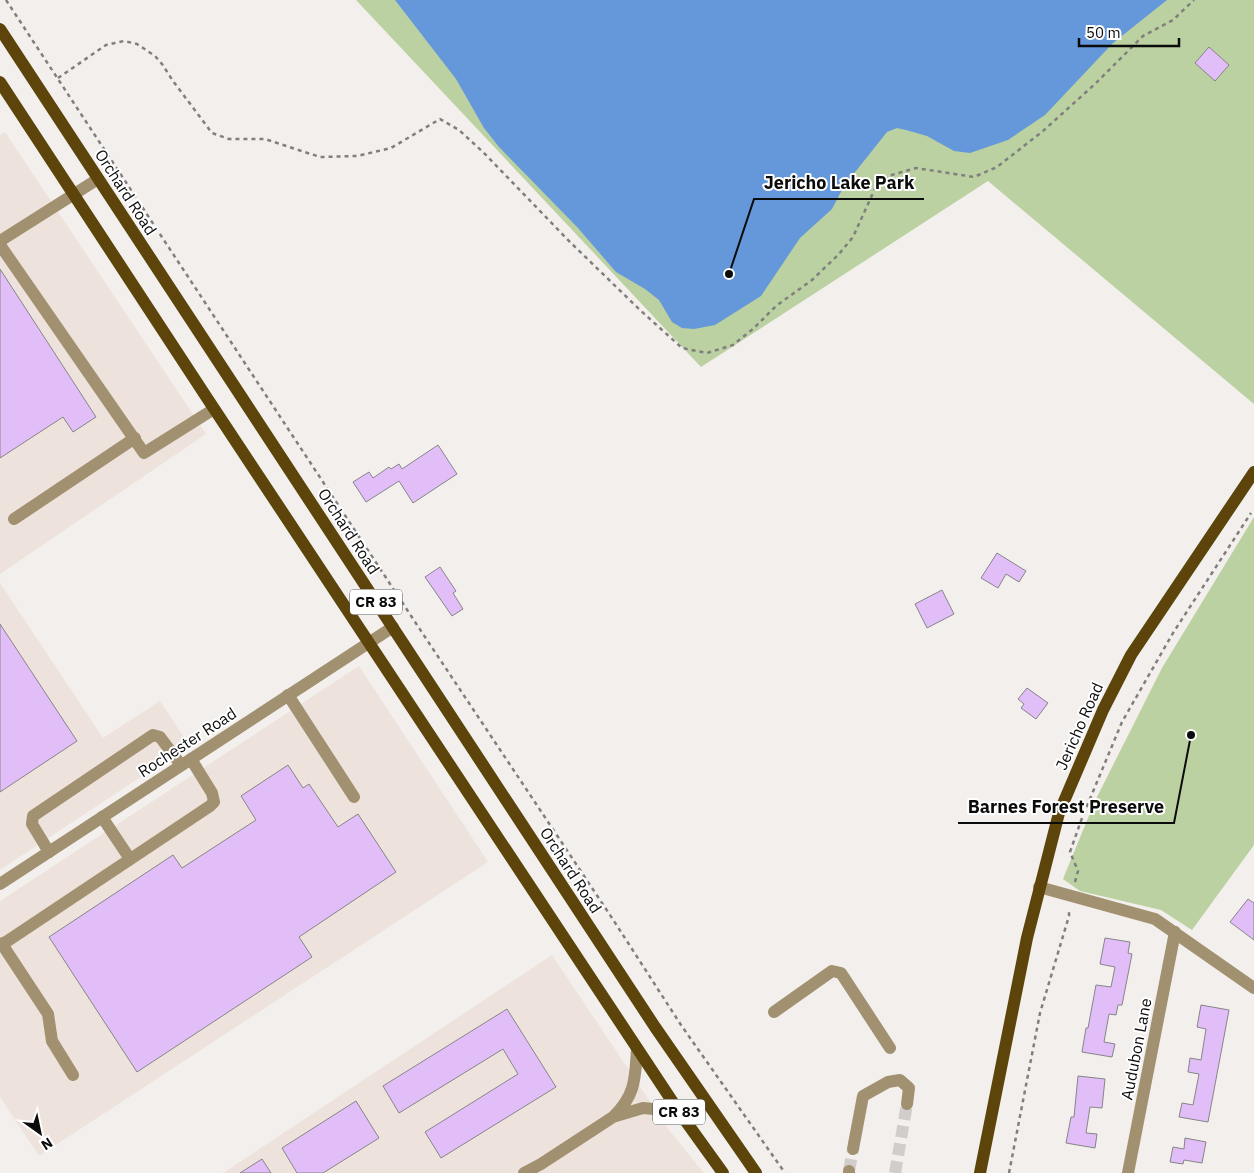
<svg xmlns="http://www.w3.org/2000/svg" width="1254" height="1173" font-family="'IBM Plex Sans',sans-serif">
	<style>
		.built { fill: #ede3dc }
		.green { fill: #bbd1a1 }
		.water { fill: #6498da }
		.building { fill: #e2bef9; stroke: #868587 }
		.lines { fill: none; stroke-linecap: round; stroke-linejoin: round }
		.minor-tunnel { stroke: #d0cdcb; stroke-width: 12; stroke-dasharray: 12 6; stroke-linecap: butt }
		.path { stroke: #817f7e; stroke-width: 2.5; stroke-dasharray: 4 4; stroke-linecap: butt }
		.minor { stroke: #a29170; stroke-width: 12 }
		.major { stroke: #5c440b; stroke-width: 12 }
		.labels { text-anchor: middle; stroke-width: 4; stroke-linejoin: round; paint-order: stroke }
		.shield { fill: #fff; stroke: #555454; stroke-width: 1 }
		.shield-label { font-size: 15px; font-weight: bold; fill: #0c0b0b }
		.street-label { font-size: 16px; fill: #0c0b0b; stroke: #fff }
		.leader { fill: none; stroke: #0c0b0b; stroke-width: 2 }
		.callout-dot { fill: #0c0b0b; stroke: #fff; stroke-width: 2 }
		.callout-label { font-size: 18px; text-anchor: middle; font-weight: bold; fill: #0c0b0b; stroke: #fff; stroke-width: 4; stroke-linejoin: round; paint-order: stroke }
	</style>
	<rect width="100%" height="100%" fill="#f2efed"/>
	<!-- built -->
	<g class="built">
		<path d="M5,132L206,434L0,574V135Z"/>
		<path d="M0,583L103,738L160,701L189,745L0,870Z"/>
		<path d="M359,666L488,862L39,1156L0,1097V901Z"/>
		<path d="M552,955L669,1130L704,1173H223Z"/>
	</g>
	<!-- green -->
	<g class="green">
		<path d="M356,0H1254V404L988,181L701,367Z"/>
		<path d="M1254,517V845L1192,930L1161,910L1080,891L1063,879L1095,801L1162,668Z"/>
	</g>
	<!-- water -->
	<path class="water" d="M395,0H1167L1113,43L1045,115L1008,140L970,153L954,151L927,136L906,130L897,128L887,132L844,186L832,209L800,238L761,296L715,325L694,329L682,328L672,322L659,300L645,289L616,272L578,228L499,147L484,128L456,79Z"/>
	<!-- building -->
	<g class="building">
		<path d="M1209,47L1229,65L1215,81L1195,63Z"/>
		<path d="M0,269L96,417L73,432L63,417L0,458Z"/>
		<path d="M438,445L457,474L413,503L399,481L366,502L353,482L369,472L373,478L389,467L391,469L399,464L402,469Z"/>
		<path d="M997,553L1026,571L1019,582L1006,574L998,588L981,578Z"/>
		<path d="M440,567L456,591L453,593L463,609L452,616L425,577Z"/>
		<path d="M942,590L954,614L927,628L915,604Z"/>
		<path d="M0,624L77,741L0,792Z"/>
		<path d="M1027,688L1048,703L1036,719L1021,708L1024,704L1018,699Z"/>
		<path d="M288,765L303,788L309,784L338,827L358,814L396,872L299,937L312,957L137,1072L49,937L173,855L182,868L256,820L241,796Z"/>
		<path d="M1248,899L1254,903V940L1230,922Z"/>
		<path d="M1105,938L1130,942L1128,953L1132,954L1122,1005H1118L1116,1015L1109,1014L1104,1042L1115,1044L1112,1057L1082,1052L1086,1028H1088L1096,985L1111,987L1115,967L1100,964Z"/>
		<path d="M1201,1005L1229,1010L1208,1122L1179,1117L1182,1103L1193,1105L1199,1074L1188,1072L1190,1058L1201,1060L1206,1029L1197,1027Z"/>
		<path d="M507,1009L556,1087L441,1158L425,1132L518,1074L503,1049L399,1113L383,1086Z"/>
		<path d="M1078,1076L1105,1079L1102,1108L1090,1107L1086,1133L1097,1134L1095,1148L1066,1143L1071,1117H1074Z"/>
		<path d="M356,1101L379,1138L323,1173H297L282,1148Z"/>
		<path d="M1185,1138L1206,1142L1202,1163L1184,1160L1183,1164L1170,1162L1173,1147L1184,1149Z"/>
		<path d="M262,1159L271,1173H240Z"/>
	</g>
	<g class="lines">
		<!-- minor-tunnel -->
		<g class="minor-tunnel">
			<path d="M849,1171L853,1149"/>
			<path d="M895,1173L907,1104"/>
		</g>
		<!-- path -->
		<g class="path">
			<path d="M6,0L423,634L612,918L681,1025L785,1173"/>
			<path d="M58,78L106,45L124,41L137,44L155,56L162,64L173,81L212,133L229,139H265L320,157L357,156L391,148L440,119L459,130L483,152L569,241L640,310L682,348L707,353L733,345L753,329L776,306L812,280L839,254L853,237L878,182L888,176L916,168L974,177L997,167L1043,131L1095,84L1143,36L1173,20L1194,0"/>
			<path d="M1075,882L1078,871L1070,852L1082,818L1122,722L1173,633L1251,513"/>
			<path d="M1009,1173L1040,1013L1069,916V909"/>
		</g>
		<!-- minor -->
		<g class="minor">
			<path d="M0,241L98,179"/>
			<path d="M0,245L144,453L214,409"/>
			<path d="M14,519L135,438"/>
			<path d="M288,695L354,797"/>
			<path d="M102,817L130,859"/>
			<path d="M49,852L32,824L33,816L153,735L160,737L181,765"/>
			<path d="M0,884L393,627"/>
			<path d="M1039,887L1155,919L1254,988"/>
			<path d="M0,944L6,942L210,806L214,802L212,793L191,759"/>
			<path d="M2,944L48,1014L52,1041L73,1075"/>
			<path d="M774,1012L832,971L841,973L890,1048"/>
			<path d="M616,1116L643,1108L665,1110L682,1116"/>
			<path d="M853,1149L863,1096L888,1082L900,1080L909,1088L907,1104"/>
			<path d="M524,1173L541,1164L613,1117C636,1095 635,1078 637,1049"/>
			<path d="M849,1173V1171"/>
			<path d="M1128,1173L1175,932"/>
		</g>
		<!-- major -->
		<g class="major">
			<path d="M0,29L655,1027L756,1173"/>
			<path d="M0,82L209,401L682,1116L723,1173"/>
			<path d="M980,1173L1027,938L1059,813L1103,710L1131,655L1254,472"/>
		</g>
	</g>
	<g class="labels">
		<!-- shield labels -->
		<g class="shield">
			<rect x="350" y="589.5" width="52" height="25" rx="4"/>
			<rect x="653" y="1099.5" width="52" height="25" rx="4"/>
		</g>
		<g class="shield-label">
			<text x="376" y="607">CR 83</text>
			<text x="679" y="1117">CR 83</text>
		</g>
		<!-- street labels -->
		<g class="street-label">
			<text transform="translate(126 192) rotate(57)" y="6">Orchard Road</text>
			<text transform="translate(349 531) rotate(57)" y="6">Orchard Road</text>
			<text transform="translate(1079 726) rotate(-66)" y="6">Jericho Road</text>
			<text transform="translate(187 742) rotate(-33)" y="6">Rochester Road</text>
			<text transform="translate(571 870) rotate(57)" y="6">Orchard Road</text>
			<text transform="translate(1136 1049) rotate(-79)" y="6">Audubon Lane</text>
		</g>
	</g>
	<!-- callouts -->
	<path class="leader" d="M729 274L754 199H924M1191 735L1174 823H958"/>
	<g class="callout-dot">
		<circle cx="729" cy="274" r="5"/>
		<circle cx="1191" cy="735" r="5"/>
	</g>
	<g class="callout-label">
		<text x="839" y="189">Jericho Lake Park</text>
		<text x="1066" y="813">Barnes Forest Preserve</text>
	</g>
	<!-- north arrow -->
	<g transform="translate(40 1133) rotate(147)" stroke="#ffffff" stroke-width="4" paint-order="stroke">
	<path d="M0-4L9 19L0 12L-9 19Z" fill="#0c0b0b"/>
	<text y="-8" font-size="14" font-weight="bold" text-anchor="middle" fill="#0c0b0b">N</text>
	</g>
	<!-- scale -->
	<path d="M1079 38v8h100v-8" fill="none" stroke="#0c0b0b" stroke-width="2.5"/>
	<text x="1086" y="38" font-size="15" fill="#0c0b0b" stroke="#ffffff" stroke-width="4" paint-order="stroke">50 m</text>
</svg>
